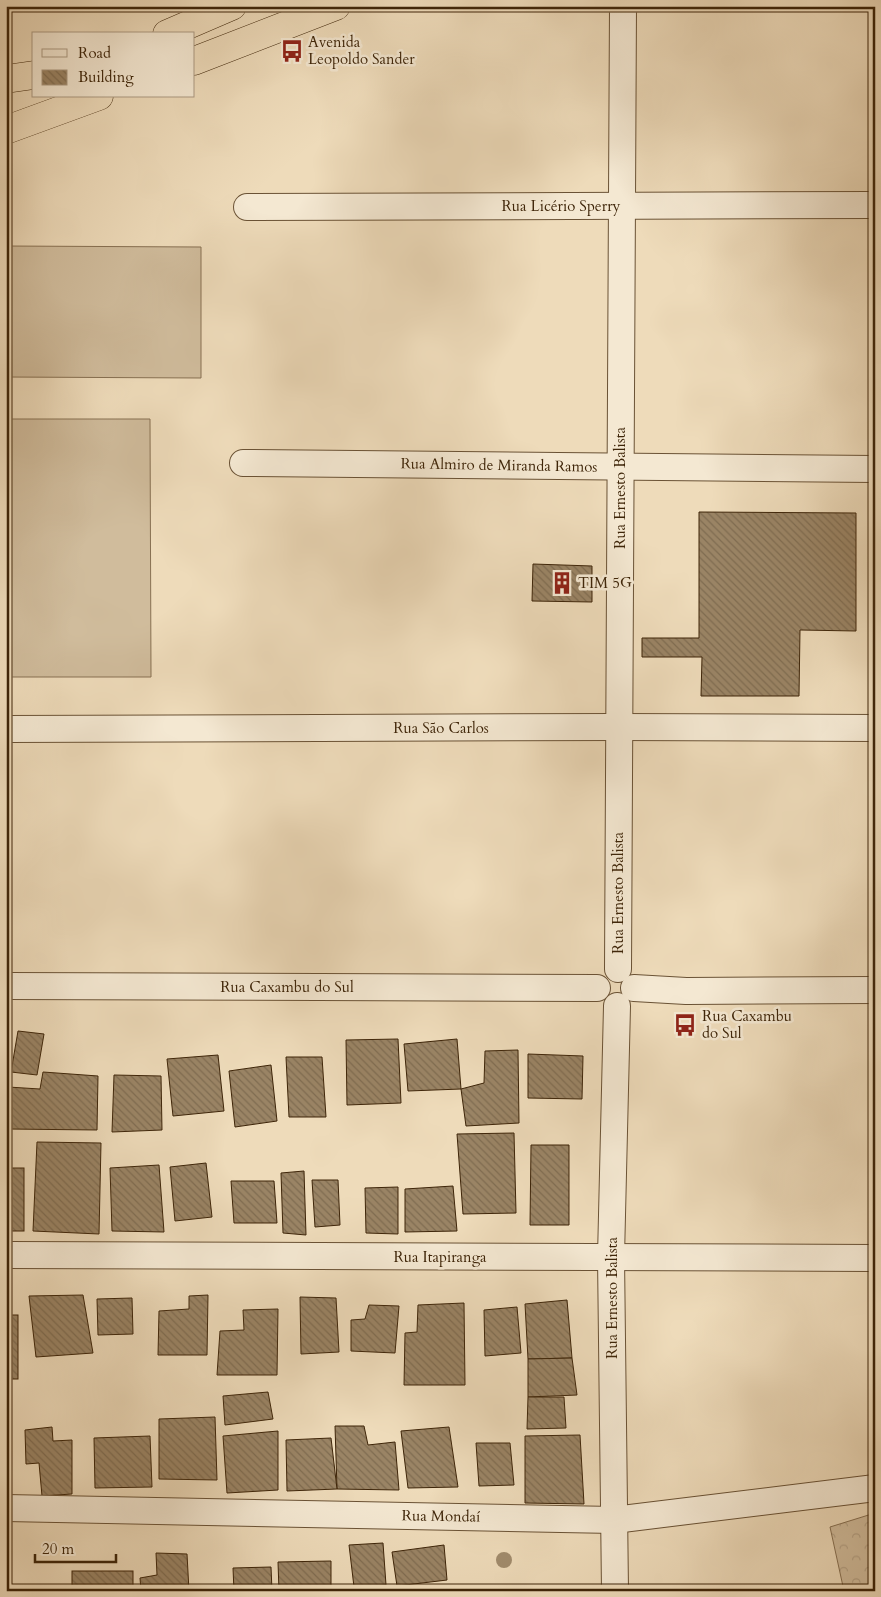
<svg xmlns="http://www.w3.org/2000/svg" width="881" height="1597" font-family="Cardo,serif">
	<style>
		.forest { fill: url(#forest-crowns); stroke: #877052 }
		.pitch { fill: #d0bc9c; stroke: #877052 }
		.building { fill: url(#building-back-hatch); stroke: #3e2509 }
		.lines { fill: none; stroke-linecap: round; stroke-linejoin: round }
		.minor-casing { stroke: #6a5235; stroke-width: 28 }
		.highway-casing { stroke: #3e2509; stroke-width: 29 }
		.minor { stroke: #f4e8d2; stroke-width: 26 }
		.highway { stroke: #eedbba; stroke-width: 28 }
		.tree { fill: #a18c6d }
		.labels { text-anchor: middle; stroke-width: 5; stroke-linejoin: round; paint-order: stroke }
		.poi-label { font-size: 15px; fill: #3e2509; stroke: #f4e8d2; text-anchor: start }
		.street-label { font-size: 15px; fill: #3e2509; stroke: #f4e8d2 }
	</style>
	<defs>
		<pattern id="forest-crowns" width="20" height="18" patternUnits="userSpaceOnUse" patternTransform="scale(1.25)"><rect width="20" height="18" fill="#d0bc9c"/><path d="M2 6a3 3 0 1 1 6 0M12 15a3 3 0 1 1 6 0" fill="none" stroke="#b4a185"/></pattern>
		<pattern id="building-back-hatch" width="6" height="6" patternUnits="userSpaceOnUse" patternTransform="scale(1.25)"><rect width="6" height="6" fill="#9a8465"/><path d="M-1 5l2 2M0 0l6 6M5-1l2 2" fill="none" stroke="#7f6c51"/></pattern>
	</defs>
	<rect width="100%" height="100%" fill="#eedbba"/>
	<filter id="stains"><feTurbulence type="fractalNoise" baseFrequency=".004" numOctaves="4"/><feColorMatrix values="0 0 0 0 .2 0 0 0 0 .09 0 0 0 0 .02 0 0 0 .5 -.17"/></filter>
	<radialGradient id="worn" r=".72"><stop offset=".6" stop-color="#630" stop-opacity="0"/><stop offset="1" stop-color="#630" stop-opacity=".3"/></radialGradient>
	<!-- forest -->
	<path class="forest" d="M875,1513V1591H844L830,1527Z"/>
	<!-- pitch -->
	<g class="pitch">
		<path d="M6,246L201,247V378L6,377Z"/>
		<path d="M6,419H150L151,677H6Z"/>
	</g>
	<!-- building -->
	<g class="building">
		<path d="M699,512L856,513V631L800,630L799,696H701L702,657H642V638H699Z"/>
		<path d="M533,564L592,566V602L532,601Z"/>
		<path d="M18,1031L44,1034L37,1075L11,1072Z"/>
		<path d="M398,1039L401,1103L347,1105L346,1040Z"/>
		<path d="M457,1039L461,1089L408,1091L404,1044Z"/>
		<path d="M518,1050L519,1123L466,1126L461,1089L484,1083L485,1051Z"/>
		<path d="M528,1054L583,1056L582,1099L528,1098Z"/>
		<path d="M218,1055L224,1111L173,1116L167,1059Z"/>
		<path d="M286,1057H322L326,1117H289Z"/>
		<path d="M271,1065L277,1121L235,1127L229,1071Z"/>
		<path d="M43,1072L98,1076L97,1130L8,1129V1087L40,1089Z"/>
		<path d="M114,1075L161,1076L162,1130L112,1132Z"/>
		<path d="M514,1133L516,1213L463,1214L457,1134Z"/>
		<path d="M37,1142L101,1143L99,1234L33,1231Z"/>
		<path d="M531,1145H569V1225H530Z"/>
		<path d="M206,1163L212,1217L175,1221L170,1167Z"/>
		<path d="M159,1165L164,1232L112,1231L110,1168Z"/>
		<rect x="6" y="1168" width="18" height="63"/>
		<path d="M304,1171L306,1235L283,1233L281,1173Z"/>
		<path d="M312,1180H338L340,1225L315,1227Z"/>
		<path d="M231,1181H274L277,1223H234Z"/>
		<path d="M453,1186L457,1231L405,1232V1189Z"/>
		<path d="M398,1187V1234L366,1233L365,1188Z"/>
		<path d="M83,1295L93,1353L36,1357L29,1296Z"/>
		<path d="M208,1295L207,1355H158L159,1311L189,1309V1296Z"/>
		<path d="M300,1297L336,1298L339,1352L301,1354Z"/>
		<path d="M132,1298L133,1334L98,1335L97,1299Z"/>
		<path d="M567,1300L572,1358L528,1359L525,1304Z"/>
		<path d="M464,1303L465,1385H404L405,1333L417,1332L418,1305Z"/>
		<path d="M369,1305L399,1306L395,1353L351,1351V1320L365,1319Z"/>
		<path d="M517,1307L521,1353L485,1356L484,1310Z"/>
		<path d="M278,1309L277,1375H217L220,1331L244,1330L243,1310Z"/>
		<rect x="6" y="1315" width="12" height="64"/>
		<path d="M572,1358L577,1395L528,1397V1359Z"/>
		<path d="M268,1392L273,1419L225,1425L223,1396Z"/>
		<path d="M528,1397H564L566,1428L527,1429Z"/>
		<path d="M215,1417L217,1480L159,1479V1419Z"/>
		<path d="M335,1426H364L368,1445L395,1442L399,1490L337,1489Z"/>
		<path d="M52,1427L53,1441L72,1440V1494L42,1496L39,1463L26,1464L25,1430Z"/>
		<path d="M449,1427L458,1487L408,1488L401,1431Z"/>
		<path d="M278,1431V1490L227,1493L223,1436Z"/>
		<path d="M6,1433H8L11,1479H6Z"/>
		<path d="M580,1435L584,1504L525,1503V1436Z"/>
		<path d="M150,1436L152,1487L95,1488L94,1438Z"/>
		<path d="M331,1438L337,1489L287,1491L286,1440Z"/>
		<path d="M476,1443H510L514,1485L479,1486Z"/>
		<path d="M383,1543L386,1585L354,1587L349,1545Z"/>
		<path d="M444,1545L447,1580L397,1586L392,1552Z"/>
		<path d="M156,1553L187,1554L189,1591H141L140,1578L157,1575Z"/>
		<path d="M331,1561V1591H344H279L278,1562Z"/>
		<path d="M271,1567L272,1591H234L233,1568Z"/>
		<rect x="72" y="1571" width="61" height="20"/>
		<path d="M6,1588L55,1591H6Z"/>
	</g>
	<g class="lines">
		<defs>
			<g id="minor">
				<path d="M247,207L875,205"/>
				<path d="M243,463L875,469"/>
				<path d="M6,729L619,727L875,728"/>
				<path d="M618,969L623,6"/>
				<path d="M6,986L597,988"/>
				<path d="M634,988L686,991L875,990"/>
				<path d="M6,1255L875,1258"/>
				<path d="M6,1508L614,1520L875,1488"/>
				<path d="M615,1591L611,1257L617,1006"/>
			</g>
			<g id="highway">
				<path d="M167,34L232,6"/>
				<path d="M194,61L336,6"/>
				<path d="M6,79L34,75"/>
				<path d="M6,130L99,96"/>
			</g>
		</defs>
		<!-- minor casing -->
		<use href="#minor" class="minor-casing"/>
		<!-- highway casing -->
		<use href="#highway" class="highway-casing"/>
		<!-- minor -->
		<use href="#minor" class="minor"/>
		<!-- highway -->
		<use href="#highway" class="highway"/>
	</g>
	<!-- trees -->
	<circle class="tree" cx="504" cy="1560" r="8"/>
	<!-- icons -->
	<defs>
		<symbol id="bus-bare" viewBox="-9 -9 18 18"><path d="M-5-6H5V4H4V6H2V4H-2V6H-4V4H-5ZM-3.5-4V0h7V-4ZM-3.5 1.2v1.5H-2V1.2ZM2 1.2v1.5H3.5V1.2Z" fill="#8f2418" stroke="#f4e8d2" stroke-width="2.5" paint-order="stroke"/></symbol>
		<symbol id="building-bare" viewBox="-9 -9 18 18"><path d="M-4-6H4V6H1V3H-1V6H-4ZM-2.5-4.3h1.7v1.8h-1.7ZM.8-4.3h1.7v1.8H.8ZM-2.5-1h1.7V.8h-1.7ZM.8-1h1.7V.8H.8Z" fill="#8f2418" stroke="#f4e8d2" stroke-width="2.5" paint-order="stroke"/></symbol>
	</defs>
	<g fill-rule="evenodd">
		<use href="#bus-bare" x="276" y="35" width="32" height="32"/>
		<use href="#building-bare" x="546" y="567" width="32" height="32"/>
		<use href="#bus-bare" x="669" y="1009" width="32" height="32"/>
	</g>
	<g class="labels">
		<!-- poi labels -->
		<g class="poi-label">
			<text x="308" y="47">Avenida<tspan x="308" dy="17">Leopoldo Sander</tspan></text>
			<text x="578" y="588">TIM 5G</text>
			<text x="702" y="1021">Rua Caxambu<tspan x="702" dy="17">do Sul</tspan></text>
		</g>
		<!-- street labels -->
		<g class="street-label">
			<text x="561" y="211">Rua Licério Sperry</text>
			<text transform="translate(499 465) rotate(1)" y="5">Rua Almiro de Miranda Ramos</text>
			<text transform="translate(620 488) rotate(-90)" y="5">Rua Ernesto Balista</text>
			<text x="441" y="733">Rua São Carlos</text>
			<text transform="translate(618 893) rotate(-90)" y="5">Rua Ernesto Balista</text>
			<text x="287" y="992">Rua Caxambu do Sul</text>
			<text x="440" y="1262">Rua Itapiranga</text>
			<text transform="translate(612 1298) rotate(-90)" y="5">Rua Ernesto Balista</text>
			<text transform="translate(441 1516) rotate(1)" y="5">Rua Mondaí</text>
		</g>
	</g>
	<!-- margin -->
	<rect width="881" height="1597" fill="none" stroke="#eedbba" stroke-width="25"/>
	<rect x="8" y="8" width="866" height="1582" fill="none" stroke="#3e2509" stroke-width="2.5"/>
	<rect x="12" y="12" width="856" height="1572" fill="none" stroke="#3e2509"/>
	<!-- legend -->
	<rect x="32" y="32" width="162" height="65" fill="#f4e8d2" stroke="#ab9a82"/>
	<rect x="42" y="49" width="25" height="8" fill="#f4e8d2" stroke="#ab9a82"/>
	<text x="78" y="58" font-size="15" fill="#3e2509">Road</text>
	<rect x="42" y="70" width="25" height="15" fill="url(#building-back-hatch)" stroke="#ab9a82"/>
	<text x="78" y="82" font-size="15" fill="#3e2509">Building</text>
	<!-- scale -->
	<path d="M35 1554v8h81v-8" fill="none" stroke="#3e2509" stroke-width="2.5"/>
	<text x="42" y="1554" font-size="15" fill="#3e2509" stroke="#f4e8d2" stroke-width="4" paint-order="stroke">20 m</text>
	<rect width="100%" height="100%" filter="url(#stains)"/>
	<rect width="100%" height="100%" fill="url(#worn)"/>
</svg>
